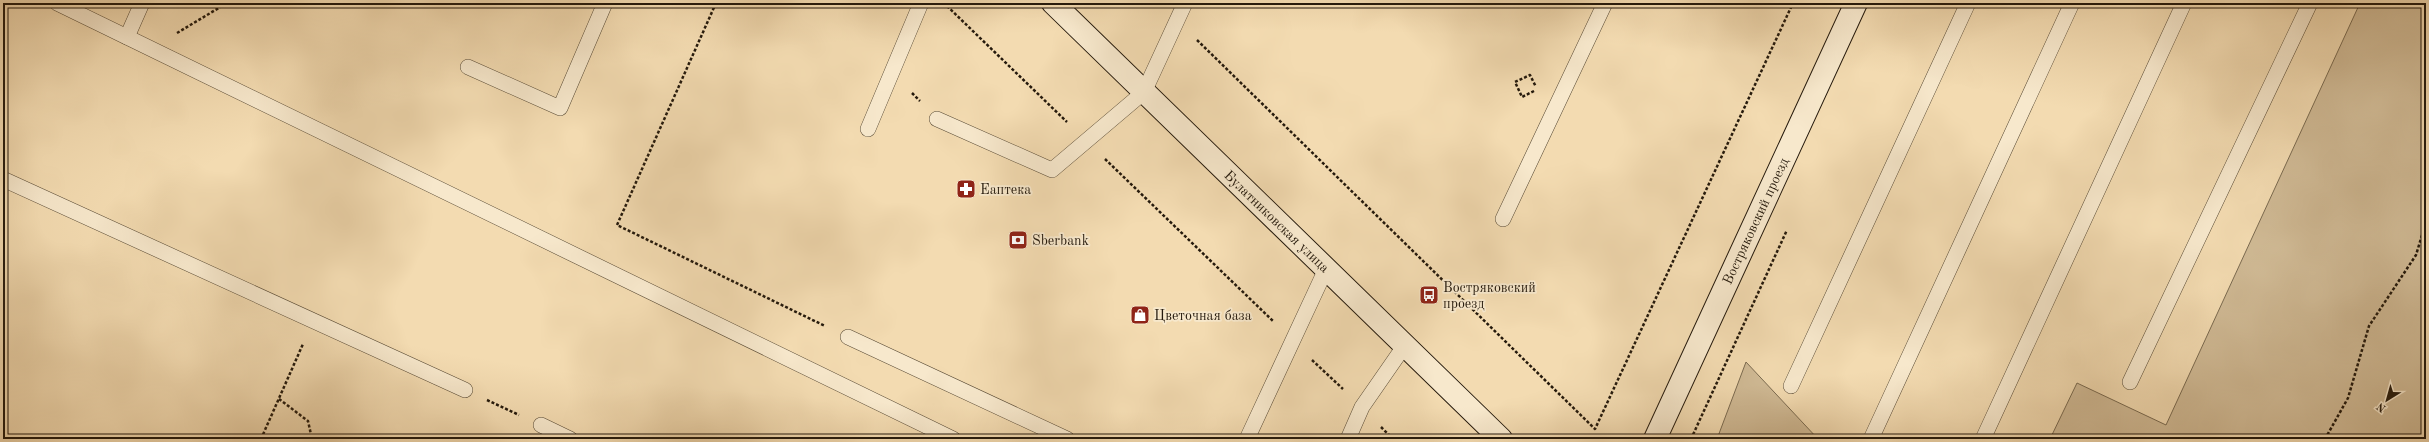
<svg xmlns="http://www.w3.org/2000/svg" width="2429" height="442" font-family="'Old Standard TT',serif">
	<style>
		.green { fill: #d0ba95; stroke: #7a6a50 }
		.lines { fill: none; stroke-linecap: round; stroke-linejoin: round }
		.lane-casing { stroke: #584a35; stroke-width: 16 }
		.secondary-casing { stroke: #24190c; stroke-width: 24 }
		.path { stroke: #24190c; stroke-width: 2.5; stroke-dasharray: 3 2; stroke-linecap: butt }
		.lane { stroke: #f7e8cc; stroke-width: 15 }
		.secondary { stroke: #f7e8cc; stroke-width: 22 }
		.labels { text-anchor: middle; stroke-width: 3.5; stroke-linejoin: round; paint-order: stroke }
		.poi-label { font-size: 14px; fill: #24190c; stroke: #f7e8cc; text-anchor: start }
		.street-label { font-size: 14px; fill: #24190c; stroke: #f7e8cc }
	</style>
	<rect width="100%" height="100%" fill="#f3dbb1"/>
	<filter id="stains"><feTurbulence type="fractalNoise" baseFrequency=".005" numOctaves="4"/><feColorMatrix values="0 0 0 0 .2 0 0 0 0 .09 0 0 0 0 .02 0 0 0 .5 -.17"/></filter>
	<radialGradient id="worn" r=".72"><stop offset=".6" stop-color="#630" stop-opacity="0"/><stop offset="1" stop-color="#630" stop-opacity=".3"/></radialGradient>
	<!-- green -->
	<g class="green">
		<path d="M2360,3H2426V439H2050L2077,383L2166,425Z"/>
		<path d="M1746,362L1818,439H1717Z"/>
	</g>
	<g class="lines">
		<defs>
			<g id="lane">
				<path d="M57,3L953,439"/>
				<path d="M127,37L142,3"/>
				<path d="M468,67L560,108L605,3"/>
				<path d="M937,119L1052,170L1144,92L1185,3"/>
				<path d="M868,129L921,3"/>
				<path d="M3,179L465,390"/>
				<path d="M1503,219L1605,3"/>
				<path d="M848,337L1067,439"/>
				<path d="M2130,382L2310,3"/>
				<path d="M1791,386L1968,3"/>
				<path d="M541,425L570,439"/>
				<path d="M1247,439L1326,269"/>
				<path d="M1348,439L1362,407L1405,345"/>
				<path d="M1871,439L2072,3"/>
				<path d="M1983,439L2184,3"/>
			</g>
			<g id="secondary">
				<path d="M1053,3L1501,439"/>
				<path d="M1655,439L1856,3"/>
			</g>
		</defs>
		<!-- lane casing -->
		<use href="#lane" class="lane-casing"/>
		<!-- secondary casing -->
		<use href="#secondary" class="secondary-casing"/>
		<!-- path -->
		<g class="path">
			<path d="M716,3L617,225L825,326"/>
			<path d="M947,6L1067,122"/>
			<path d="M177,33L227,3"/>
			<path d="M1197,40L1595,429L1793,3"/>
			<path d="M1534,91L1522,97L1515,82L1530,75L1536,87"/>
			<path d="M912,93L920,101"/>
			<path d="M1105,159L1273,321"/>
			<path d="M1312,360L1343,389"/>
			<path d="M279,399L308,421L312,439"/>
			<path d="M487,400L519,415"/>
			<path d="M1381,427L1393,439"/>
			<path d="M261,439L303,344"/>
			<path d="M1691,439L1787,230"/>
			<path d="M2325,439L2348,398L2369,326L2416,255L2426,222"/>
		</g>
		<!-- lane -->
		<use href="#lane" class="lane"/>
		<!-- secondary -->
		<use href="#secondary" class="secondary"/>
	</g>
	<!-- icons -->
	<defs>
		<symbol id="pharmacy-square" viewBox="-11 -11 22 22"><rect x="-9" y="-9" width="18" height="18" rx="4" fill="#8f2418" stroke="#f7e8cc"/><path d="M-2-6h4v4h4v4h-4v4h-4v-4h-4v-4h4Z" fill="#fff"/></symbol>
		<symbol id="bank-square" viewBox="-11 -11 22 22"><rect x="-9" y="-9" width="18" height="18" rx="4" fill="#8f2418" stroke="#f7e8cc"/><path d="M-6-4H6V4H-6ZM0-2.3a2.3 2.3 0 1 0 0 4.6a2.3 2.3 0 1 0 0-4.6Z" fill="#fff"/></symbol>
		<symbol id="bus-square" viewBox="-11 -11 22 22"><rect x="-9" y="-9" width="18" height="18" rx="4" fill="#8f2418" stroke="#f7e8cc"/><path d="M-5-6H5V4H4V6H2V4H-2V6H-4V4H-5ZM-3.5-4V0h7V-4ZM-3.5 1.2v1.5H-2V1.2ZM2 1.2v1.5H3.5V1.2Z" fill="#fff"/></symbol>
		<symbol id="shop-square" viewBox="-11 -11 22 22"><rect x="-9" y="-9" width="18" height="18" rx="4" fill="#8f2418" stroke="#f7e8cc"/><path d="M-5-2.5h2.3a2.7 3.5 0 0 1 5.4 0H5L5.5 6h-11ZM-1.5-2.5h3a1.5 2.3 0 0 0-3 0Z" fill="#fff"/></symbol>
	</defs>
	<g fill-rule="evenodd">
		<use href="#pharmacy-square" x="955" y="178" width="22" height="22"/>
		<use href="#bank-square" x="1007" y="229" width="22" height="22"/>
		<use href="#bus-square" x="1418" y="284" width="22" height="22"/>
		<use href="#shop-square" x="1129" y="304" width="22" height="22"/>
	</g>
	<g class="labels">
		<!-- poi labels -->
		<g class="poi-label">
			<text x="980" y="194">Еаптека</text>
			<text x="1032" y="245">Sberbank</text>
			<text x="1443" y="292">Востряковский<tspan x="1443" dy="16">проезд</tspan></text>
			<text x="1154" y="320">Цветочная база</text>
		</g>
		<!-- street labels -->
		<g class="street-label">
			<text transform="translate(1277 221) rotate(44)" y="5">Булатниковская улица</text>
			<text transform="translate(1755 221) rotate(-65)" y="5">Востряковский проезд</text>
		</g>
	</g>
	<!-- margin -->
	<rect width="2429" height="442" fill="none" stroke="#f3dbb1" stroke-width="16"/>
	<rect x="4" y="4" width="2421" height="434" fill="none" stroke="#24190c" stroke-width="2"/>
	<rect x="8" y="8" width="2413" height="426" fill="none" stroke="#24190c"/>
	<!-- north arrow -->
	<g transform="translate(2387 400) rotate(217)" stroke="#f7e8cc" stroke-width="3" paint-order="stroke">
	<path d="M0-3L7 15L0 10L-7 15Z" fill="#24190c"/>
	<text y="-6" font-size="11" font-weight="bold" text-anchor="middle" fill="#24190c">N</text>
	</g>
	<rect width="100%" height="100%" filter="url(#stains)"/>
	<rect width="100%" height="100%" fill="url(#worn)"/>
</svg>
